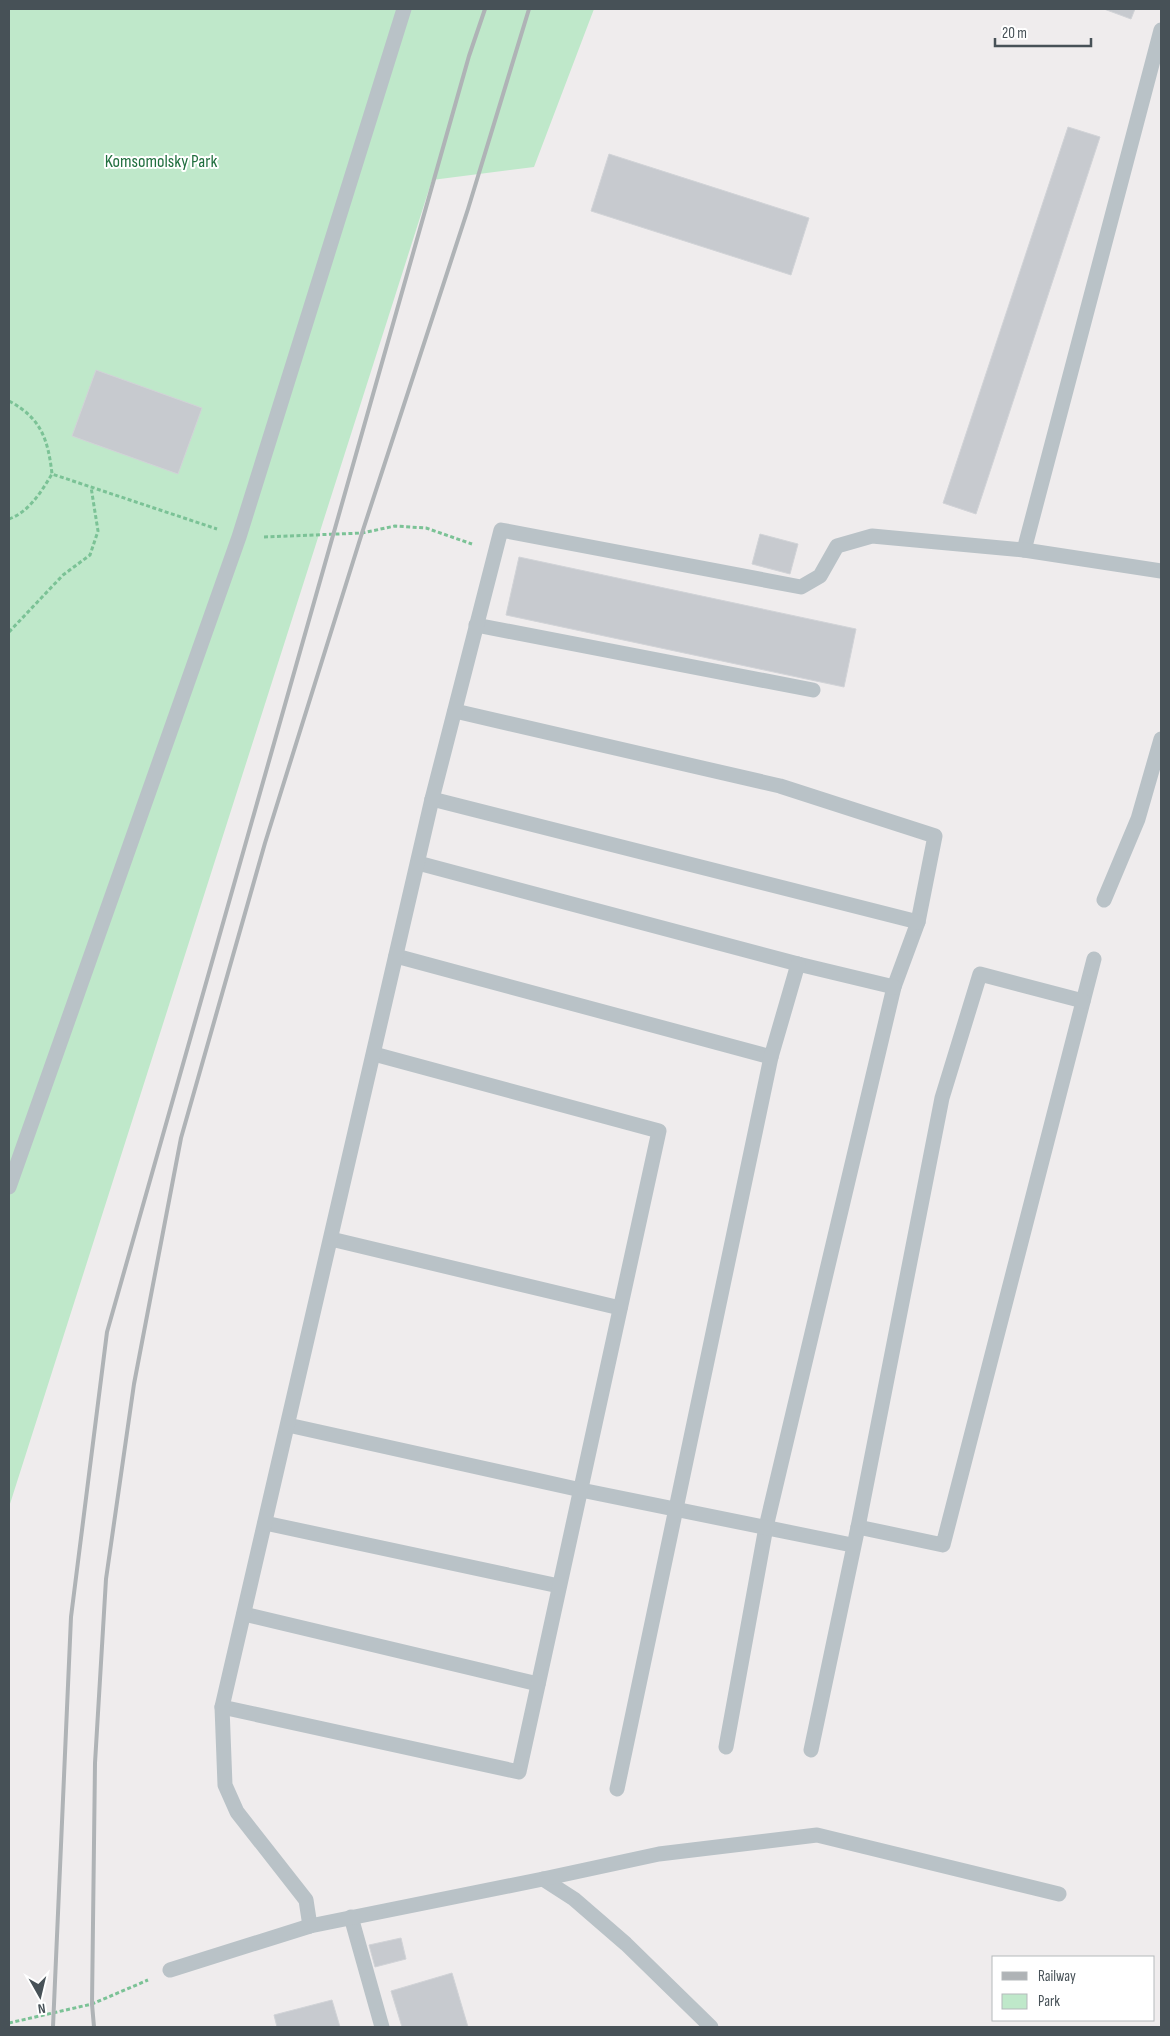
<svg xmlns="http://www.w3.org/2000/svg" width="1170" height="2036" font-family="'Sofia Sans Condensed',sans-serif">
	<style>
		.green { fill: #bfe8ca }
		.building { fill: #c7cacf; stroke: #d1d3d7 }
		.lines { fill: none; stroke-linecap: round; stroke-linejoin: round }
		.path { stroke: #7bc296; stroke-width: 3; stroke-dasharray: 4 2.5; stroke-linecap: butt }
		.service { stroke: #b9c2c7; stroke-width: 15 }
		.rail { stroke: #afb3b6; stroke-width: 4 }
		.labels { text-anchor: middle; stroke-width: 4; stroke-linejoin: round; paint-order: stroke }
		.park-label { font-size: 18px; fill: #216f3f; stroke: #fff }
	</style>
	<rect width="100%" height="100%" fill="#efeced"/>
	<!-- green -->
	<path class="green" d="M9,9H594L534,167L432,180L9,1507Z"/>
	<!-- building -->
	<g class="building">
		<path d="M1104,9H1135L1131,19Z"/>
		<path d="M1068,127L1100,137L976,514L943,503Z"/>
		<path d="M609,154L809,218L791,275L591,211Z"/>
		<path d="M96,370L202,408L178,474L72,436Z"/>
		<path d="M760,534L798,544L790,574L752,564Z"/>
		<path d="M519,557L856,629L844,687L506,615Z"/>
		<path d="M401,1938L406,1959L375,1967L369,1945Z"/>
		<path d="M452,1973L468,2027H402L391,1991Z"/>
		<path d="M332,2000L340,2027H277L274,2015Z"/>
	</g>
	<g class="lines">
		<!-- path -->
		<g class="path">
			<path d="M9,401C41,418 48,439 52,474L217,529"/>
			<path d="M9,519C29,512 41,492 52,474"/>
			<path d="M264,537L362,533L395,526L426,528L472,544"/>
			<path d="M9,632L63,575L90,555L98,531L91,487"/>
			<path d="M9,2023L92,2004L148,1980"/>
		</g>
		<!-- service -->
		<g class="service">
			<path d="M1024,550L1161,30"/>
			<path d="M476,625L813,690"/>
			<path d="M455,711L780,786L935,836L918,922L894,987L766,1527L726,1747"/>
			<path d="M432,799L918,922"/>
			<path d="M418,863L798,964L894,987"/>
			<path d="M1104,900L1138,819L1161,739"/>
			<path d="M396,956L771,1057"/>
			<path d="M9,1187L239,537L404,9"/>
			<path d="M331,1239L620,1308"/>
			<path d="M288,1425L581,1490L852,1545"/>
			<path d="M265,1523L559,1586"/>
			<path d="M858,1527L943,1545L1094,959"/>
			<path d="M244,1614L538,1684"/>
			<path d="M222,1707L519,1772L659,1131L374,1054"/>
			<path d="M811,1750L858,1527L942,1098L980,974L1083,1001"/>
			<path d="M617,1789L771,1057L798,964"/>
			<path d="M543,1879L574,1899L626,1944L711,2027"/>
			<path d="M351,1917L382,2027"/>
			<path d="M310,1926L306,1900L237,1812L225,1785L222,1707L432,799L501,530L801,587L820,576L837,546L872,536L1024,550L1161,571"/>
			<path d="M170,1970L310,1926L543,1879L659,1854L817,1835L1059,1894"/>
		</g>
		<!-- rail -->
		<g class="rail">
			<path d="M53,2027L71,1617L107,1332L469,56L485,9"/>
			<path d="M94,2027L92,2004L95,1763L106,1579L134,1384L181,1138L265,843L362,533L468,209L529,9"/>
		</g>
	</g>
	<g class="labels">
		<!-- park labels -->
		<g class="park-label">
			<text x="161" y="167">Komsomolsky Park</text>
		</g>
	</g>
	<!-- border -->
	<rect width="1170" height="2036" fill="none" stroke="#475157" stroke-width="20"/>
	<!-- legend -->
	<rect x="992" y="1956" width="162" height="65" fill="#ffffff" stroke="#b5b9bc"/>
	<rect x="1002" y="1972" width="25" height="8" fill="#afb3b6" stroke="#b5b9bc"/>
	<text x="1038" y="1981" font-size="15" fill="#475157">Railway</text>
	<rect x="1002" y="1994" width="25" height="15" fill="#bfe8ca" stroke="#b5b9bc"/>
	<text x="1038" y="2006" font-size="15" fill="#475157">Park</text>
	<!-- north arrow -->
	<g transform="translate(40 1996) rotate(172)" stroke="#ffffff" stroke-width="4" paint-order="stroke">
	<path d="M0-4L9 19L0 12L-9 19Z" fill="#475157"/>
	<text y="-8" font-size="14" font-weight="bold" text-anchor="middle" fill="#475157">N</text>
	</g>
	<!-- scale -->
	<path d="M995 38v8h96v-8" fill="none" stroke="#475157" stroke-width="2.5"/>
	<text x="1002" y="38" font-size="15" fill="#475157" stroke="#ffffff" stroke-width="4" paint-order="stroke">20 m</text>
</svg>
